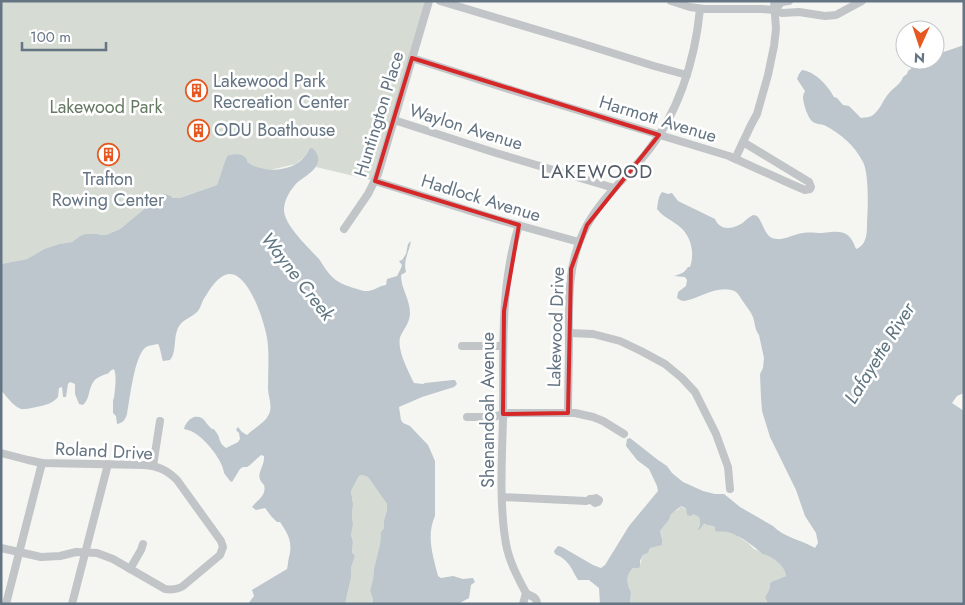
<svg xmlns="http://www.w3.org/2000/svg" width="965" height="605" font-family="Jost,sans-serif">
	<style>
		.green { fill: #d6dcd3 }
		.water { fill: #bcc6cc }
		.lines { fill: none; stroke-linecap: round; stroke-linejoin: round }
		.minor { stroke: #c1c5c8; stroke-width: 8 }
		.marked { fill: none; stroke: #d62828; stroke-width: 4; stroke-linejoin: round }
		.labels { text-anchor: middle; stroke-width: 5; stroke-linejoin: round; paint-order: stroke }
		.poi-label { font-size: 18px; fill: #647483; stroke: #fff; text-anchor: start }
		.park-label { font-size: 18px; fill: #667a63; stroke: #fff }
		.street-label { font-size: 18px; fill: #647483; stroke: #fff }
		.neighbourhood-label { font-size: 19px; letter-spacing: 1px; fill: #525d68; stroke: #fff }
		.water-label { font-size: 19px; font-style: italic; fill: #5f7680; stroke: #fff }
	</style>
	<rect width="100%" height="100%" fill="#f5f6f2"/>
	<!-- green -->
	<g class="green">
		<path d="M1,1H430L375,181L316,167L317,164L309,149L305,156L296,164L270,170L262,169L227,156L225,161L217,185L180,198H172L148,204L143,210L120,229L106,235L80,236L72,242L59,244L44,249L27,259L1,264Z"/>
		<path d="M362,475L368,477L387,504V510L384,520V528L381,533L380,544L374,568L373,579L370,591L373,599L372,604H345L351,578V568L355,556L352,552L353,542L351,535L353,525L352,515L353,504L351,491L359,476Z"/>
		<path d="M680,506L699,517L700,523L698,527L706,524L736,534L739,537L748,543L754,549L759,551L762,554C772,556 785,564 786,576L773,581L770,583L769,590L765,597L768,604H630L631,592C626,583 626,576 633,568H639L643,555L648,553L650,548L662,539L660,531L669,520L671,513L679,509Z"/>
	</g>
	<!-- water -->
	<g class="water">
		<path d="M964,45V393L957,396L952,403L964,411V604H768L765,597L769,590L770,583L773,581L786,576C785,565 772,556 762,554C756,547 736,533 727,532C723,531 719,532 715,531V527L712,526L704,524L699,530H698L700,523L699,517L693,514L691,516L687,515C687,509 686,508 681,506L671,514L669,520L660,531L662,539V545L650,548L648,553L643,555L640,561V566L639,568H633C626,575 626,583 631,592L630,604H600L599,588L589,580H578C571,568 569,560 555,554L554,551L558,546L562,547L593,565L601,568L605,565L629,526L658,491L657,486L649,469L637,460L626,446L627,439L630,438L658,460L667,466L672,473L683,482L703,491L715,494H724L740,507L773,526C783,537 802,540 815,548L818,543L816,533L805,516L796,490L770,437L762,411L761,398L760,374L763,368L764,358L759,335C755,330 755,323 753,317C750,310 746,306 742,300C739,295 737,291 731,290C715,286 698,299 684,301C681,301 680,300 677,298L678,292L686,286L687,280L685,277L674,276C681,274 684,273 688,267H690C695,253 691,236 680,227C672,220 664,218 657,209C658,203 658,197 662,192L668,194L672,193L678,201L715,219C719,229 729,230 739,225C744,223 748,217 753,215C755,215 756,216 757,216C763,222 764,234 772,238C781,242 794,234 803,233C809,232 816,233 822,233C840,231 849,229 856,249C867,245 867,233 867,223C868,209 869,173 863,162C855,146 840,133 824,125C821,124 816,124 813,122C808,119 803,103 803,97C803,95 804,93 805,91L797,79L799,74L802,70C816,72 828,86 834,97L837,98L843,105L849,106L861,118C866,117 869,118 873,115C881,109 883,99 890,92C894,87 901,84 903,77L907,74L908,71L918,63L919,61L935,60V55Z"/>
		<path d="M312,148C315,150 317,153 318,157C320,171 302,177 295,185C289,192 284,201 284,210C284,225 309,248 319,259C325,268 330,277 339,282C345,286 357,289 364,291C373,292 378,286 386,285L387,279L397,276L401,268L402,265L399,261L402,260L406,254L408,244L411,241C409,252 403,261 406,272L401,275C401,289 410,299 410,313C410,322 405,327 401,335C395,347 409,372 414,383L423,384L425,383L453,380H455L457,384L454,387L422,397L399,407L401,420L403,423L410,426L428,445L435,461V516C426,536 433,556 438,576L441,578L453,576L463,579L473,578L475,582L471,585L469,598L458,604H372L373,599L370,591L373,579L374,568L380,544L381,532L384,528V520L387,510V504L368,477L362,475L359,476L351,491L353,504L352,515L353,525L351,535L353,542L352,552L355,556L351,568V578L345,604H248L254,596L252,590L287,569C288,565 288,561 289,557C293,542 288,534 280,522H277L271,516L265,508L256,510L252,507C257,500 267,496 264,485C253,475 265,468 264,456L261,455L250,465L247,467H243L240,469L232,482L230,481L224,473C223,461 206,440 196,434C192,431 188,430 184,429C185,424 189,419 194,417C203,415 205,422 210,427C214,432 212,426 216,432C221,438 218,443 226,448L238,442L240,439L239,433L236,430L238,427L242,432L247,435C254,428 265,423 269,414C273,406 268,397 268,388C268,374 269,360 268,346C268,330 248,265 225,275C216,279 210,289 205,297C202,301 201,307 198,311C192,318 182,319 178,328C173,338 177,352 170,360L163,361C161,356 161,349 158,344C154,345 150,345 146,347C134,356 130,399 127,414C125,420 123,423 117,424L116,416L113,413V400L114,398C115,388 117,377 114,369L110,371L109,373C104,375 97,377 94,381C88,389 90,399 83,405L79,404L75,394V384L70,382L68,384L66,397H63L62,387L59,388L58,397C56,399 54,401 52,402C49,405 25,410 21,409C14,407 6,396 1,390V264L27,259L44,249L59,244L72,242L80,236L86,234H98L100,235H106L120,229L143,210L148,204L164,194L171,196L172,198H180L217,185L225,161L227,156C234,154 241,153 246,158C249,163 245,161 250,164C266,173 293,172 305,156C307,154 308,151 309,149Z"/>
	</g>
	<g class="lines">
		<!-- minor -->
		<g class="minor">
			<path d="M440,1L574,41L654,66L687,75"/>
			<path d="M671,1L690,7L704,9H761L774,10L782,13L799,12L825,16L836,15L862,1"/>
			<path d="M774,10L782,2L789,1"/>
			<path d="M412,58L518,92L729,156L791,184L805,190L810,189L811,187L809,182L743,142"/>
			<path d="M394,120L496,153L614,188"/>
			<path d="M735,159L751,125L757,114L768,75L774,46L776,29L774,1"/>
			<path d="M375,181L496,219L579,242"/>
			<path d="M519,225C499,289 504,353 503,418C502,458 499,504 506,544C509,561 518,578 526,593"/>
			<path d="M344,229L368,194L378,174L429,1"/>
			<path d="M569,333L593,334L620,341L641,351L665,364L682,378L695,392L716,434L728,467L730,489"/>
			<path d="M462,346H503"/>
			<path d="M568,413C568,389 569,365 569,341C569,304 567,267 583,233C597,202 623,181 644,156C678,115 695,61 700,9"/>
			<path d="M467,417H492L510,413H575L593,417L603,421L624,434"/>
			<path d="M1,453L28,460L42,463L144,465C158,466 167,470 177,480L221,541L223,547L220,555L183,586C177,590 172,590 165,589L113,559L97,553L76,552L60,556L41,557L1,548"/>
			<path d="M153,466L160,421"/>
			<path d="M502,497L586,501L596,498L599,500L598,502L595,503L590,499"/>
			<path d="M130,569L141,550L143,544"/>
			<path d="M6,604L42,463"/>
			<path d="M72,604L108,464"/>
			<path d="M523,604L526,593C531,597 537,596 537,604"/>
		</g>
	</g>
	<!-- marked area -->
	<path class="marked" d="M412,58L659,135L587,225L571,269L568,413L503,414L504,311L519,225L375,181Z"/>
	<!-- icons -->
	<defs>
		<symbol id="building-ring" viewBox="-11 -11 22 22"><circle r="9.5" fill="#fff" stroke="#e65821" stroke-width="1.5"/><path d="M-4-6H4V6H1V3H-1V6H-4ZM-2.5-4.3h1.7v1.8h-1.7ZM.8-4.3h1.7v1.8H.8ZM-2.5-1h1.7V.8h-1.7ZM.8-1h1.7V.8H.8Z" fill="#e65821"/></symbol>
	</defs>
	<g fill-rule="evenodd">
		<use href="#building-ring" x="184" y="78" width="25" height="25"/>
		<use href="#building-ring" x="186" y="118" width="25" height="25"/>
		<use href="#building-ring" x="96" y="142" width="25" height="25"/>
	</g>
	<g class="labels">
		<!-- poi labels -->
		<g class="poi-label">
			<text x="213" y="87">Lakewood Park<tspan x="213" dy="21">Recreation Center</tspan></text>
			<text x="214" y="136">ODU Boathouse</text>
			<text x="108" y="185" text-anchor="middle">Trafton<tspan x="108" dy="21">Rowing Center</tspan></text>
		</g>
		<!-- park labels -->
		<g class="park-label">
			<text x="106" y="113">Lakewood Park</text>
		</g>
		<!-- street labels -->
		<g class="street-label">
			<text transform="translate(379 114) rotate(-73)" y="6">Huntington Place</text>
			<text transform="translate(658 119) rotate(17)" y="6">Harmott Avenue</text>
			<text transform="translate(466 127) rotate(17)" y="6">Waylon Avenue</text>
			<text transform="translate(481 198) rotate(17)" y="6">Hadlock Avenue</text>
			<text transform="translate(556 327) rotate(-88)" y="6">Lakewood Drive</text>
			<text transform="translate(488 410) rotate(-90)" y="6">Shenandoah Avenue</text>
			<text transform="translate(104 451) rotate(3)" y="6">Roland Drive</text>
		</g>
		<!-- neighbourhood labels -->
		<g class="neighbourhood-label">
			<text x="597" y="178">LAKEWOOD</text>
		</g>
		<!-- water labels -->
		<g class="water-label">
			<text transform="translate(298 276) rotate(52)" y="7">Wayne Creek</text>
			<text transform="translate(879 353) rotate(-58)" y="7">Lafayette River</text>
		</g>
	</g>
	<!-- border -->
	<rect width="965" height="605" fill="none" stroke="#647483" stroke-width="5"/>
	<!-- north arrow -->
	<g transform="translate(920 45) rotate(183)"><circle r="24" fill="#ffffff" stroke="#c1c7cd"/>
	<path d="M0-4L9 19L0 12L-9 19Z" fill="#e65821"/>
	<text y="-8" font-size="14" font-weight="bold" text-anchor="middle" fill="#647483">N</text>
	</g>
	<!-- scale -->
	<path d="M22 42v8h84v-8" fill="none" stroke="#647483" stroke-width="2.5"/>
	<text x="30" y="42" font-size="15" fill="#647483" stroke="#ffffff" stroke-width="4" paint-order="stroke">100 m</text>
</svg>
